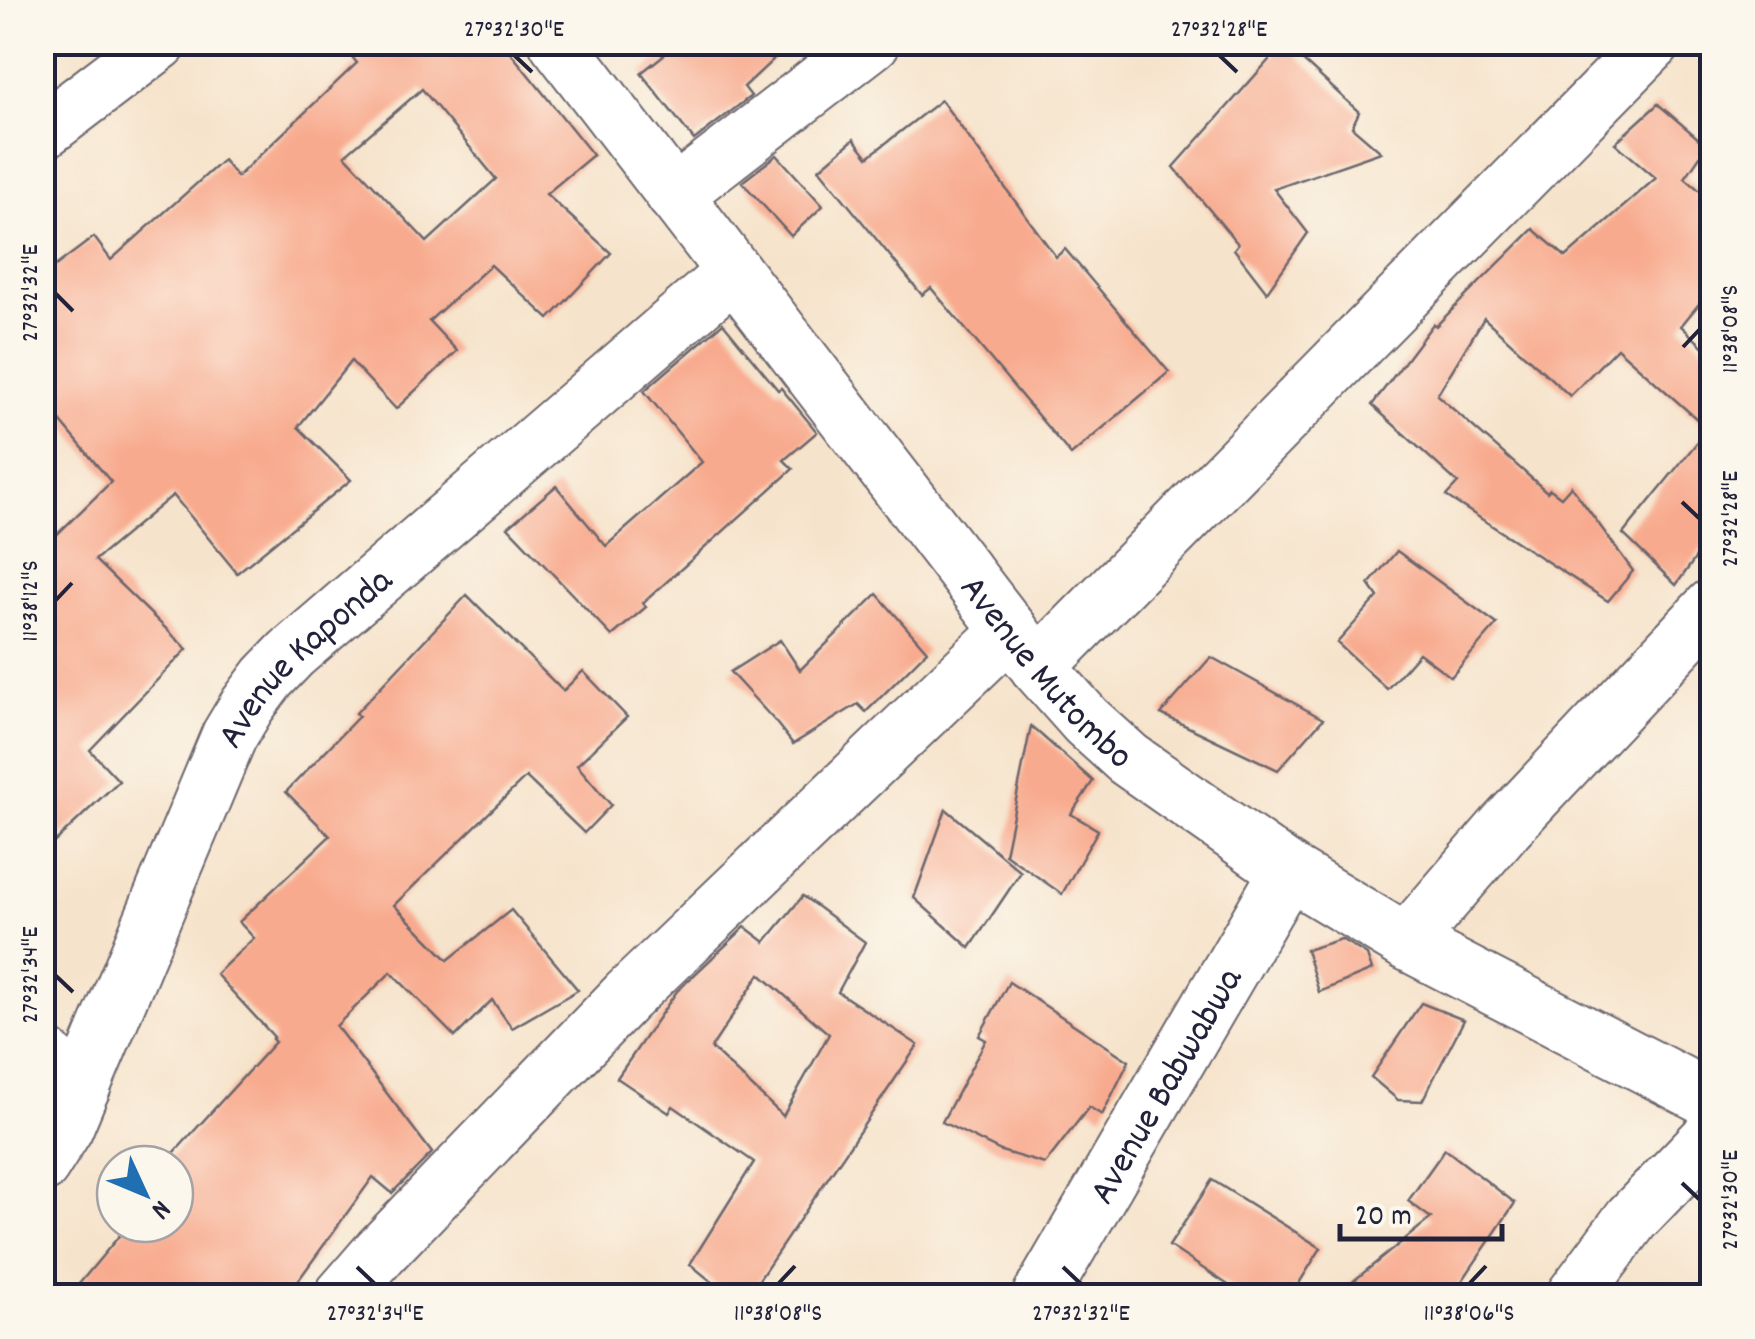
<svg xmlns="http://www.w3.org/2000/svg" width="1755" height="1339" font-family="Dekko,sans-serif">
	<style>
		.building { fill: #f8aa8e; fill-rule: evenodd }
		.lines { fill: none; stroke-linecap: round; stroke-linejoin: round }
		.minor-casing { stroke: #6c666d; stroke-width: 59 }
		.minor { stroke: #fff; stroke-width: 55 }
		.ticks { fill: none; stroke: #22223b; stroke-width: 4 }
		.labels { text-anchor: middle; stroke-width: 8; stroke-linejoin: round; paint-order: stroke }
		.street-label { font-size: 38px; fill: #22223b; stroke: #fbf7ec }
		.neatline { fill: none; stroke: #22223b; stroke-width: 4 }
		.ticks-label { font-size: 25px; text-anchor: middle; fill: #22223b }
	</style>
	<rect width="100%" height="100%" fill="#fbf7ec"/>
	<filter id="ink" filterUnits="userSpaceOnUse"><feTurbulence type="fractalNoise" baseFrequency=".01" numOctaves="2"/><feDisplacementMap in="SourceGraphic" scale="20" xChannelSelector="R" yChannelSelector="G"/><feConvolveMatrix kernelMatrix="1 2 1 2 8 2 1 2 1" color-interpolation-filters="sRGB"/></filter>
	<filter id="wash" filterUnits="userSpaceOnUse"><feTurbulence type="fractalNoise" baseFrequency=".0048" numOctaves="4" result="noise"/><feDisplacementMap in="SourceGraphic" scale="40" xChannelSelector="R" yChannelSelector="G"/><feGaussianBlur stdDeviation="2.25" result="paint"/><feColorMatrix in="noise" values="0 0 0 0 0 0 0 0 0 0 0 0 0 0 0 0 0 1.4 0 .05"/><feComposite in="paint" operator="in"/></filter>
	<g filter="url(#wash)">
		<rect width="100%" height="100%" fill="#f6e3cb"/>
		<g id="blocks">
			<!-- building -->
			<g class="building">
				<path d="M340,42H502L593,155L546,194L611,253L549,319L491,265L429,321L457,351L396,409L351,361L298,427L351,480L237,573L173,495L95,560L187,649L90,750L119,781L42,854V549L111,482L42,399V276L94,237L111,260L223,160L237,177L357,63ZM422,89L496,179L427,242L345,155Z"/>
				<path d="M680,42H792L744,87L751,96L694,140L641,73Z"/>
				<path d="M1284,43L1359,112L1352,127L1381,152L1274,189L1308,233L1267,292L1234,249L1238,244L1174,167Z"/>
				<path d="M941,100L1056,257L1065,249L1169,372L1071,455L931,288L922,295L819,169L854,139L868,157Z"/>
				<path d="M1658,104L1707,146L1685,178L1712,201V288L1681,326L1712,355V535L1676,585L1623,534L1708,429L1617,348L1570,396L1484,318L1437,395L1547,492L1550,489L1561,497L1571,486L1633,571L1608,601L1446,496L1458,483L1372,405L1433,324L1436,326L1533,229L1566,257L1656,178L1615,143Z"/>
				<path d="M777,155L823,206L791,236L742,182Z"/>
				<path d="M723,323L778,390L781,388L817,432L784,460L793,469L643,603L646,607L612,636L508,527L556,486L606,546L702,462L644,391Z"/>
				<path d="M1397,551L1497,624L1451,677L1419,653L1387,689L1337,643L1378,597L1369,584Z"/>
				<path d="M877,594L927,651L866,712L858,704L793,744L774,720L730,672L780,640L800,670Z"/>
				<path d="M467,595L563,691L583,671L627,717L577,765L611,805L584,833L526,777L394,905L448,960L511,910L578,990L512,1028L492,1000L455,1037L391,972L336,1026L432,1153L392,1193L373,1177L287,1296H69L129,1224H175V1164H164L275,1042L272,1039L274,1037L216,974L254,938L239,922L330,836L286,792L359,716L356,713Z"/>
				<path d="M1211,657L1323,719L1278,770L1161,714Z"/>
				<path d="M1031,726L1093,781L1071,814L1098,830L1062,894L1005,854Z"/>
				<path d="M946,809L1021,872L970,948L914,898Z"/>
				<path d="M803,896L865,942L838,992L918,1045L748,1296H729L690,1264L754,1162L673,1106L669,1113L617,1078L677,991L745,927L765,942ZM760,974L829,1034L783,1116L711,1048Z"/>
				<path d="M1341,939L1367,955L1372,970L1319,992L1306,950Z"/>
				<path d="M1009,982L1129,1061L1102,1115L1089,1107L1045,1164L1001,1151L942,1122L986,1040L979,1036Z"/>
				<path d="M1421,1003L1464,1020L1422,1101L1398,1100L1371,1077Z"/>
				<path d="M1445,1149L1515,1203L1452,1296H1335L1431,1218L1408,1201Z"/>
				<path d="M1212,1180L1321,1248L1291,1296H1245L1169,1246Z"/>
			</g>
		</g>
	</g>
	<g filter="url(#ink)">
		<use href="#blocks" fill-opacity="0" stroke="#6c666d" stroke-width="2.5"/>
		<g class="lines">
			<defs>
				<g id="minor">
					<path id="s1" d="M557,42L1038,667L1086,721L1128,759L1288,871L1406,942L1712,1100"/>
					<path d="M42,132L160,42"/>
					<path d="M674,195L872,42"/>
					<path d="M1038,667L1654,42"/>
					<path d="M1406,942L1506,826L1712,607"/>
					<path d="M42,1054L83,1086"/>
					<path id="s2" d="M42,1165L65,1128L229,736L247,706L268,678L291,654L734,272"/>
					<path d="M342,1296L381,1251L627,996L1010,630"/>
					<path id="s3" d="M1040,1296L1288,871"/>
					<path d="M1574,1296L1632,1218L1712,1135"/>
				</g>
			</defs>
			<!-- minor casing -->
			<use href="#minor" class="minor-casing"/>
			<!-- minor -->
			<use href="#minor" class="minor"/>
		</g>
	</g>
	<!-- ticks -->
	<path class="ticks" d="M514,55L532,72M1219,55L1237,72M55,293L73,311M1683,347L1700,329M1682,502L1700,519M55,601L72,583M55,975L73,992M1682,1183L1700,1200M357,1267L375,1284M1063,1267L1081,1284M778,1284L795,1266M1469,1284L1486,1266"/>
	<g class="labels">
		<!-- street labels -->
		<g class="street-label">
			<text dy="13" stroke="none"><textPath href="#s2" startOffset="578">Avenue Kaponda</textPath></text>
			<text dy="13" stroke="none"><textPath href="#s1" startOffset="798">Avenue Mutombo</textPath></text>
			<text dy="13" stroke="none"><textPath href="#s3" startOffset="245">Avenue Babwabwa</textPath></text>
		</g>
	</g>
	<!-- margin -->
	<rect width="1755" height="1339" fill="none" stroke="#fbf7ec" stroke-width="110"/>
	<!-- north arrow -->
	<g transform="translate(145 1194) rotate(134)"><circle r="48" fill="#fbf7ec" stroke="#a4a2a5" stroke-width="2.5"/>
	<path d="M0-8L18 38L0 25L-18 38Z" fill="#1f6fb2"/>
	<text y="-15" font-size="28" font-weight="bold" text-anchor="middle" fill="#22223b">N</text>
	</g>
	<!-- scale -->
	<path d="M1340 1224v15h162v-15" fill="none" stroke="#22223b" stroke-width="5"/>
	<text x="1355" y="1224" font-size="30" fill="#22223b" stroke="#fbf7ec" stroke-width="8" paint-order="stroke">20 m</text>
	<rect x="55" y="55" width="1645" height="1229" class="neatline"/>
	<g class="ticks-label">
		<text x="514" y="36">27°32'30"E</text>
		<text x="1219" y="36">27°32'28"E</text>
		<text transform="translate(28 293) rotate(-90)" y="9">27°32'32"E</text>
		<text transform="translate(1728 329) rotate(-90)" y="9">11°38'08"S</text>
		<text transform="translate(1728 519) rotate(-90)" y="9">27°32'28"E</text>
		<text transform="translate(28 601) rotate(-90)" y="9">11°38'12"S</text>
		<text transform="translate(28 975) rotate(-90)" y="9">27°32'34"E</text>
		<text transform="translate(1728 1200) rotate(-90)" y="9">27°32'30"E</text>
		<text x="375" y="1320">27°32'34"E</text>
		<text x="778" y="1320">11°38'08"S</text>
		<text x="1081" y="1320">27°32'32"E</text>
		<text x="1469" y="1320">11°38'06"S</text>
	</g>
</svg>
